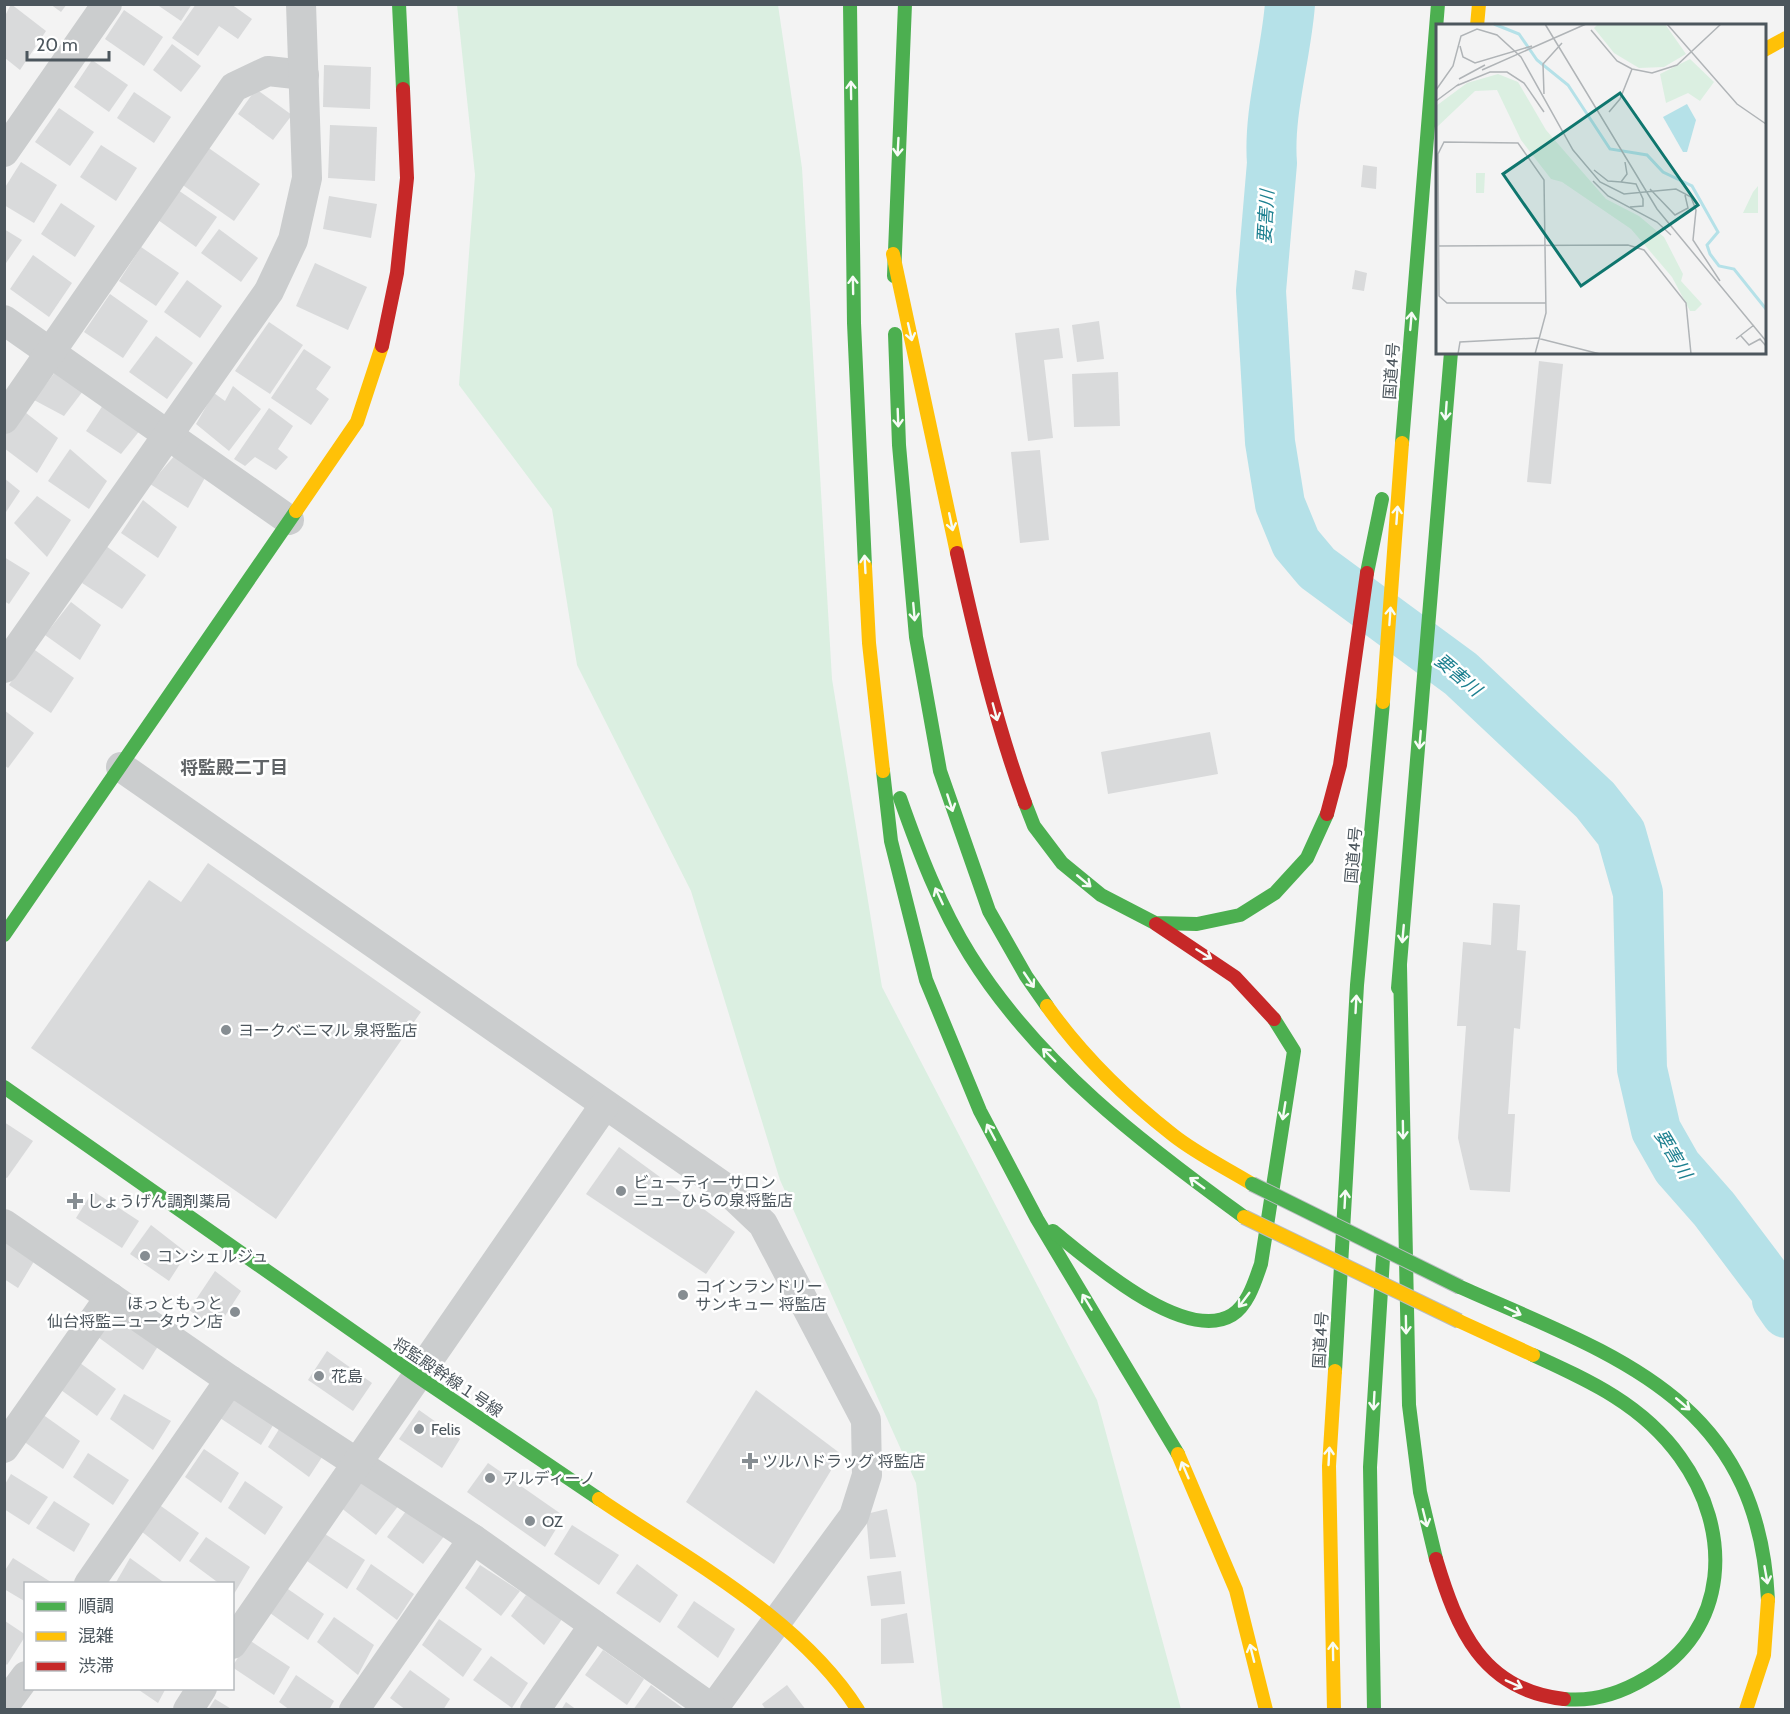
<svg xmlns="http://www.w3.org/2000/svg" width="1790" height="1714" font-family="Cabin,'Noto Sans JP',sans-serif">
	<style>
		.green { fill: #dbefe1 }
		.lines { fill: none; stroke-linecap: round; stroke-linejoin: round }
		.river { stroke: #b5e1e8; stroke-width: 50 }
		.building { fill: #d9dadb }
		.street { stroke: #cbcdce; stroke-width: 30 }
		.fast { stroke: #4caf50; stroke-width: 14 }
		.slow { stroke: #ffc107; stroke-width: 14 }
		.jam { stroke: #c62828; stroke-width: 14 }
		.fast-bridge-casing { stroke: #b9bdc1; stroke-width: 16; stroke-linecap: butt }
		.slow-bridge-casing { stroke: #b9bdc1; stroke-width: 16; stroke-linecap: butt }
		.fast-bridge { stroke: #4caf50; stroke-width: 14 }
		.slow-bridge { stroke: #ffc107; stroke-width: 14 }
		.oneway { stroke: #f6fbf6 }
		.poi-dot { fill: #868d92; stroke: #fff; stroke-width: 2 }
		.labels { text-anchor: middle; stroke-width: 5; stroke-linejoin: round; paint-order: stroke }
		.street-label { font-size: 16px; fill: #4c565d; stroke: #fff }
		.poi-label { font-size: 16px; fill: #4c565d; stroke: #fff; text-anchor: start }
		.water-label { font-size: 18px; font-style: italic; fill: #1d8090; stroke: #fff }
		.neighbourhood-label { font-size: 18px; font-weight: bold; fill: #5f6366; stroke: #fff }
		.inset-river { fill: none; stroke: #b5e1e8; stroke-width: 3 }
		.inset-road { fill: none; stroke: #b0b4b7; stroke-width: 1.5 }
		.view { fill: #0f766e; fill-opacity: 0.15; stroke: #0f766e; stroke-width: 3 }
		.inset-edge { fill: none; stroke: #4c565d; stroke-width: 3 }
	</style>
	<rect width="100%" height="100%" fill="#f3f3f3"/>
	<!-- green -->
	<path class="green" d="M457,5H778L802,168L832,679L882,987L1097,1400L1181,1709H943L916,1483L780,1180L691,891L577,665L552,509L459,385L475,175Z"/>
	<g class="lines">
		<!-- river -->
		<path class="river" d="M1290,4C1286,56 1268,113 1272,163L1261,291L1270,442L1280,504L1296,543L1317,568L1461,674L1595,800L1621,833L1638,893L1642,1069L1656,1130L1677,1167L1714,1209L1778,1294L1777,1300L1786,1313"/>
	</g>
	<!-- building -->
	<g class="building">
		<path d="M11,4L46,31L20,70L5,58V16Z"/>
		<path d="M50,4H67L61,12Z"/>
		<path d="M156,4H192L181,21Z"/>
		<path d="M196,4H231L252,19L238,39L219,26L198,56L172,38Z"/>
		<path d="M124,10L163,37L144,66L105,39Z"/>
		<path d="M172,44L201,66L181,92L153,70Z"/>
		<path d="M92,60L128,85L109,112L74,87Z"/>
		<path d="M324,65L371,67L370,109L323,107Z"/>
		<path d="M256,89L292,115L273,140L238,114Z"/>
		<path d="M134,92L171,117L154,143L117,118Z"/>
		<path d="M59,108L94,132L70,166L35,142Z"/>
		<path d="M330,125L377,127L375,181L328,178Z"/>
		<path d="M203,144L260,184L234,221L177,181Z"/>
		<path d="M101,145L137,168L116,201L80,177Z"/>
		<path d="M21,162L57,185L34,223L4,205V189Z"/>
		<path d="M1363,165L1377,167L1376,189L1361,187Z"/>
		<path d="M178,190L217,217L196,247L158,220Z"/>
		<path d="M329,196L377,204L371,238L323,229Z"/>
		<path d="M61,203L95,226L75,257L41,234Z"/>
		<path d="M4,229L22,240L4,266Z"/>
		<path d="M219,229L258,258L241,282L201,253Z"/>
		<path d="M141,247L179,273L156,306L119,281Z"/>
		<path d="M33,255L72,283L49,317L10,289Z"/>
		<path d="M315,263L367,287L348,330L296,306Z"/>
		<path d="M1355,270L1367,273L1364,291L1352,289Z"/>
		<path d="M187,280L222,306L200,338L164,312Z"/>
		<path d="M110,294L148,321L123,358L84,332Z"/>
		<path d="M1099,321L1104,359L1077,362L1072,325Z"/>
		<path d="M269,322L303,345L270,394L235,371Z"/>
		<path d="M1059,328L1063,358L1044,360L1053,438L1028,441L1015,333Z"/>
		<path d="M156,336L193,363L167,399L129,372Z"/>
		<path d="M304,349L331,367L316,389L329,399L311,425L271,398Z"/>
		<path d="M1539,361L1563,364L1551,484L1527,482Z"/>
		<path d="M59,367L86,387L64,416L34,400Z"/>
		<path d="M1118,372L1120,426L1074,427L1072,374Z"/>
		<path d="M233,386L261,409L229,451L196,424L214,393L225,401Z"/>
		<path d="M107,399L145,424L121,454L86,431Z"/>
		<path d="M269,408L293,426L278,449L288,457L276,470L255,457L245,466L234,459Z"/>
		<path d="M21,409L58,438L37,473L4,448V432Z"/>
		<path d="M70,449L107,481L89,509L48,481Z"/>
		<path d="M1040,450L1049,540L1020,543L1011,452Z"/>
		<path d="M176,454L206,476L188,508L150,484Z"/>
		<path d="M4,478L20,491L4,515Z"/>
		<path d="M37,496L71,520L47,557L14,523Z"/>
		<path d="M143,500L177,527L158,558L121,533Z"/>
		<path d="M106,546L146,575L122,609L82,583Z"/>
		<path d="M4,557L30,573L9,604L4,601Z"/>
		<path d="M71,602L101,625L80,660L45,635Z"/>
		<path d="M32,648L74,678L51,713L9,685Z"/>
		<path d="M4,710L34,733L8,768L4,765Z"/>
		<path d="M1210,732L1218,774L1108,794L1101,752Z"/>
		<path d="M208,863L421,1012L276,1219L31,1048L149,880L181,902Z"/>
		<path d="M1493,903L1520,905L1517,950L1526,951L1520,1029L1514,1028L1508,1114H1515L1510,1192L1470,1190L1458,1138L1466,1026H1457L1463,942L1491,945Z"/>
		<path d="M4,1122L33,1141L7,1178L4,1177Z"/>
		<path d="M619,1147L735,1232L706,1274L586,1194Z"/>
		<path d="M93,1191L139,1221L122,1248L76,1218Z"/>
		<path d="M151,1225L187,1253L169,1281L130,1254Z"/>
		<path d="M4,1240L36,1258L18,1288L4,1279Z"/>
		<path d="M215,1271L241,1291L216,1330L189,1310Z"/>
		<path d="M113,1309L160,1343L143,1370L98,1337Z"/>
		<path d="M327,1351L372,1383L353,1411L308,1380Z"/>
		<path d="M80,1363L116,1389L97,1416L61,1390Z"/>
		<path d="M756,1390L841,1454L774,1564L686,1502Z"/>
		<path d="M124,1394L171,1421L153,1450L110,1419Z"/>
		<path d="M234,1396L275,1422L261,1445L220,1418Z"/>
		<path d="M419,1410L460,1439L442,1468L399,1439Z"/>
		<path d="M42,1414L80,1441L63,1469L23,1441Z"/>
		<path d="M281,1426L324,1454L309,1477L268,1447Z"/>
		<path d="M204,1449L239,1473L221,1503L185,1477Z"/>
		<path d="M88,1453L129,1480L113,1505L73,1477Z"/>
		<path d="M488,1463L564,1516L545,1547L467,1492Z"/>
		<path d="M11,1474L48,1497L29,1525L4,1509V1486Z"/>
		<path d="M358,1479L399,1505L376,1535L340,1507Z"/>
		<path d="M245,1481L283,1507L265,1535L228,1508Z"/>
		<path d="M54,1501L90,1524L74,1552L36,1528Z"/>
		<path d="M158,1504L199,1533L180,1562L141,1531Z"/>
		<path d="M887,1509L896,1557L870,1559L866,1514Z"/>
		<path d="M406,1511L445,1535L423,1564L387,1537Z"/>
		<path d="M572,1525L619,1555L599,1585L554,1554Z"/>
		<path d="M325,1534L365,1560L347,1589L307,1561Z"/>
		<path d="M206,1537L250,1567L234,1594L232,1584H220L189,1561Z"/>
		<path d="M13,1558L54,1584H26V1602L4,1589V1572Z"/>
		<path d="M130,1558L166,1584H115Z"/>
		<path d="M371,1564L414,1594L397,1620L356,1589Z"/>
		<path d="M637,1564L678,1595L660,1623L616,1593Z"/>
		<path d="M480,1565L520,1591L501,1616L465,1588Z"/>
		<path d="M901,1571L905,1604L871,1606L867,1576Z"/>
		<path d="M285,1587L324,1614L308,1640L270,1613Z"/>
		<path d="M526,1595L562,1619L544,1645L511,1616Z"/>
		<path d="M694,1601L735,1629L718,1658L677,1627Z"/>
		<path d="M907,1613L914,1663L881,1664V1619Z"/>
		<path d="M334,1617L374,1645L358,1675L317,1642Z"/>
		<path d="M439,1619L482,1649L463,1677L422,1645Z"/>
		<path d="M5,1621L26,1635L7,1665L5,1663Z"/>
		<path d="M249,1640L290,1667L274,1695L232,1667Z"/>
		<path d="M603,1650L644,1679L627,1705L585,1675Z"/>
		<path d="M491,1656L528,1683L512,1708L473,1680Z"/>
		<path d="M410,1670L450,1699L443,1710H406L390,1698Z"/>
		<path d="M296,1675L334,1701L329,1710H290L279,1702Z"/>
		<path d="M651,1685L685,1710H633Z"/>
		<path d="M787,1685L806,1710H766L762,1704Z"/>
		<path d="M136,1688H166L158,1703Z"/>
		<path d="M215,1699L233,1710H208Z"/>
		<path d="M566,1702L577,1710H561Z"/>
	</g>
	<g class="lines">
		<!-- street -->
		<g class="street">
			<path d="M4,152L107,4"/>
			<path d="M4,320L289,520"/>
			<path d="M4,419L234,87L268,71L304,75"/>
			<path d="M4,668L269,291L293,240L307,178L301,4"/>
			<path d="M121,767L724,1187L763,1224L866,1420L867,1475L854,1516L712,1710"/>
			<path d="M4,1224L230,1380L473,1539L714,1710"/>
			<path d="M4,1448L110,1297"/>
			<path d="M89,1584L230,1380"/>
			<path d="M232,1644L604,1106"/>
			<path d="M4,1706L26,1676"/>
			<path d="M188,1710L202,1688"/>
			<path d="M354,1710L473,1539"/>
			<path d="M535,1710L594,1625"/>
		</g>
		<!-- fast -->
		<g class="fast">
			<path d="M399,4L403,89"/>
			<path d="M850,4L854,323L865,566"/>
			<path d="M894,276L905,4"/>
			<path d="M895,334L899,445L916,637L940,771L989,911L1026,976L1047,1006"/>
			<path d="M1402,443L1438,4"/>
			<path d="M1367,573L1382,499"/>
			<path d="M883,771L891,841L926,980L980,1111L1037,1219L1178,1454"/>
			<path d="M900,798C919,852 940,907 970,955C1038,1064 1142,1143 1244,1217"/>
			<path d="M1025,803L1034,826L1062,863L1101,895L1155,923L1197,924L1240,915L1275,893L1307,858L1327,814"/>
			<path d="M4,935L296,511"/>
			<path d="M1400,966L1409,1405L1420,1492L1436,1559"/>
			<path d="M1398,988L1451,352"/>
			<path d="M4,1087L417,1376L599,1499"/>
			<path d="M1053,1231C1089,1260 1184,1344 1232,1315C1248,1305 1255,1281 1261,1264L1294,1051L1274,1019"/>
			<path d="M1460,1287C1618,1357 1758,1399 1768,1600"/>
			<path d="M1533,1355C1590,1381 1643,1405 1680,1457C1733,1530 1730,1631 1646,1678C1621,1693 1593,1702 1564,1699"/>
			<path d="M1335,1371L1357,985L1383,702"/>
			<path d="M1374,1710L1370,1467L1383,1258"/>
		</g>
		<!-- slow -->
		<g class="slow">
			<path d="M1477,26L1479,4"/>
			<path d="M1764,50L1786,38"/>
			<path d="M893,254L957,553"/>
			<path d="M296,511L357,422L382,346"/>
			<path d="M865,566L869,643L883,771"/>
			<path d="M1383,702L1402,443"/>
			<path d="M1047,1006C1081,1054 1127,1099 1173,1135C1197,1154 1226,1168 1252,1184"/>
			<path d="M1459,1321L1533,1355"/>
			<path d="M1178,1454L1236,1590L1266,1710"/>
			<path d="M599,1499C687,1559 801,1619 858,1710"/>
			<path d="M1334,1710L1329,1466L1335,1371"/>
			<path d="M1746,1710L1764,1655L1768,1600"/>
		</g>
		<!-- jam -->
		<g class="jam">
			<path d="M382,346L397,273L407,178L403,89"/>
			<path d="M957,553C976,638 995,721 1025,803"/>
			<path d="M1327,814L1340,765L1367,573"/>
			<path d="M1156,924L1235,977L1274,1019"/>
			<path d="M1436,1559C1457,1629 1482,1690 1564,1699"/>
		</g>
		<defs>
			<path id="fast-bridge" d="M1252,1184L1460,1287"/>
			<path id="slow-bridge" d="M1244,1217L1459,1321"/>
		</defs>
		<!-- fast-bridge casing -->
		<use href="#fast-bridge" class="fast-bridge-casing"/>
		<!-- slow-bridge casing -->
		<use href="#slow-bridge" class="slow-bridge-casing"/>
		<!-- fast-bridge -->
		<use href="#fast-bridge" class="fast-bridge"/>
		<!-- slow-bridge -->
		<use href="#slow-bridge" class="slow-bridge"/>
	</g>
	<!-- one-way arrows -->
	<defs><path id="oneway-shaft" d="M-6 0H5M1.5-3L5.5 0L1.5 3" fill="none" stroke-width="1.6" stroke-linecap="round" stroke-linejoin="round" transform="scale(1.5)"/></defs>
	<g class="oneway">
		<use href="#oneway-shaft" transform="translate(851 90) rotate(-91)"/>
		<use href="#oneway-shaft" transform="translate(898 147) rotate(93)"/>
		<use href="#oneway-shaft" transform="translate(853 285) rotate(-91)"/>
		<use href="#oneway-shaft" transform="translate(1411 321) rotate(-85)"/>
		<use href="#oneway-shaft" transform="translate(910 332) rotate(77)"/>
		<use href="#oneway-shaft" transform="translate(1446 411) rotate(94)"/>
		<use href="#oneway-shaft" transform="translate(898 418) rotate(88)"/>
		<use href="#oneway-shaft" transform="translate(1397 515) rotate(-86)"/>
		<use href="#oneway-shaft" transform="translate(951 522) rotate(78)"/>
		<use href="#oneway-shaft" transform="translate(865 564) rotate(-93)"/>
		<use href="#oneway-shaft" transform="translate(914 612) rotate(85)"/>
		<use href="#oneway-shaft" transform="translate(1390 616) rotate(-86)"/>
		<use href="#oneway-shaft" transform="translate(995 712) rotate(75)"/>
		<use href="#oneway-shaft" transform="translate(1420 740) rotate(95)"/>
		<use href="#oneway-shaft" transform="translate(950 803) rotate(72)"/>
		<use href="#oneway-shaft" transform="translate(1084 881) rotate(40)"/>
		<use href="#oneway-shaft" transform="translate(939 896) rotate(-115)"/>
		<use href="#oneway-shaft" transform="translate(1403 934) rotate(95)"/>
		<use href="#oneway-shaft" transform="translate(1204 954) rotate(32)"/>
		<use href="#oneway-shaft" transform="translate(1029 980) rotate(56)"/>
		<use href="#oneway-shaft" transform="translate(1356 1004) rotate(-87)"/>
		<use href="#oneway-shaft" transform="translate(1049 1055) rotate(-135)"/>
		<use href="#oneway-shaft" transform="translate(1284 1111) rotate(99)"/>
		<use href="#oneway-shaft" transform="translate(1403 1130) rotate(89)"/>
		<use href="#oneway-shaft" transform="translate(991 1132) rotate(-118)"/>
		<use href="#oneway-shaft" transform="translate(1197 1183) rotate(-144)"/>
		<use href="#oneway-shaft" transform="translate(1345 1199) rotate(-87)"/>
		<use href="#oneway-shaft" transform="translate(1244 1300) rotate(127)"/>
		<use href="#oneway-shaft" transform="translate(1087 1302) rotate(-121)"/>
		<use href="#oneway-shaft" transform="translate(1513 1311) rotate(25)"/>
		<use href="#oneway-shaft" transform="translate(1406 1325) rotate(89)"/>
		<use href="#oneway-shaft" transform="translate(1374 1401) rotate(93)"/>
		<use href="#oneway-shaft" transform="translate(1683 1404) rotate(40)"/>
		<use href="#oneway-shaft" transform="translate(1329 1456) rotate(-87)"/>
		<use href="#oneway-shaft" transform="translate(1185 1470) rotate(-113)"/>
		<use href="#oneway-shaft" transform="translate(1425 1518) rotate(76)"/>
		<use href="#oneway-shaft" transform="translate(1766 1575) rotate(80)"/>
		<use href="#oneway-shaft" transform="translate(1333 1651) rotate(-91)"/>
		<use href="#oneway-shaft" transform="translate(1252 1653) rotate(-104)"/>
		<use href="#oneway-shaft" transform="translate(1514 1684) rotate(24)"/>
	</g>
	<!-- markers -->
	<g class="poi-dot">
		<circle cx="226" cy="1030" r="6"/>
		<circle cx="621" cy="1191" r="6"/>
		<path d="M72 1192h6v6h6v6h-6v6h-6v-6h-6v-6h6z"/>
		<circle cx="145" cy="1256" r="6"/>
		<circle cx="683" cy="1295" r="6"/>
		<circle cx="235" cy="1312" r="6"/>
		<circle cx="319" cy="1376" r="6"/>
		<circle cx="419" cy="1429" r="6"/>
		<path d="M747 1452h6v6h6v6h-6v6h-6v-6h-6v-6h6z"/>
		<circle cx="490" cy="1478" r="6"/>
		<circle cx="530" cy="1521" r="6"/>
	</g>
	<g class="labels">
		<!-- street labels -->
		<g class="street-label">
			<text transform="translate(1391 371) rotate(-86)" y="6">国道4号</text>
			<text transform="translate(1353 855) rotate(-85)" y="6">国道4号</text>
			<text transform="translate(1320 1340) rotate(-87)" y="6">国道4号</text>
			<text transform="translate(448 1377) rotate(34)" y="6">将監殿幹線１号線</text>
		</g>
		<!-- poi labels -->
		<g class="poi-label">
			<text x="238" y="1036">ヨークベニマル 泉将監店</text>
			<text x="633" y="1188">ビューティーサロン<tspan x="633" dy="18">ニューひらの泉将監店</tspan></text>
			<text x="87" y="1207">しょうげん調剤薬局</text>
			<text x="157" y="1262">コンシェルジュ</text>
			<text x="695" y="1292">コインランドリー<tspan x="695" dy="18">サンキュー 将監店</tspan></text>
			<text x="223" y="1309" text-anchor="end">ほっともっと<tspan x="223" dy="18">仙台将監ニュータウン店</tspan></text>
			<text x="331" y="1382">花島</text>
			<text x="431" y="1435">Felis</text>
			<text x="762" y="1467">ツルハドラッグ 将監店</text>
			<text x="502" y="1484">アルディーノ</text>
			<text x="542" y="1527">OZ</text>
		</g>
		<!-- water labels -->
		<g class="water-label">
			<text transform="translate(1266 217) rotate(-87)" y="6">要害川</text>
			<text transform="translate(1458 675) rotate(40)" y="6">要害川</text>
			<text transform="translate(1673 1154) rotate(59)" y="6">要害川</text>
		</g>
		<!-- neighbourhood labels -->
		<g class="neighbourhood-label">
			<text x="234" y="774">将監殿二丁目</text>
		</g>
	</g>
	<!-- overview -->
	<g transform="translate(1436 24)">
		<rect width="330" height="330" fill="#f3f3f3"/>
		<path d="M162,0H229L250,30L228,43L203,44L178,29L158,4ZM254,35L278,58L264,77L252,69L230,79L224,50ZM62,50L82,58L110,106L170,175L203,192L228,213L247,250L245,257L266,280L259,287H254L236,253L195,205L126,158L115,155L85,116L61,66L39,67L0,104V82L31,59ZM40,149H49L48,169H40ZM322,162V189H307L317,168Z" fill="#dbefe1"/>
		<path d="M251,80L260,96L251,128H247L227,93Z" fill="#b5e1e8"/>
		<path class="inset-river" d="M58,0L83,10L101,36L132,61L174,125L211,131L227,148L256,162L282,208L271,221L274,230L283,242L298,245L330,285"/>
		<path class="inset-road" d="M109,0L221,185L330,317M231,0L301,80L330,100M155,6L181,37L196,45L216,49L241,41L285,0M24,22L27,33L39,39L96,22M46,46L150,0M23,55L49,41M20,62L54,48H71L88,59L108,88M0,66L17,42L25,12L41,5L61,11L85,33L137,126L164,158L188,170L240,165L255,173L260,186L257,216L284,257M108,70L107,40L126,19M0,77L23,60M173,88L184,75L196,45M158,146L172,157L185,158L191,150L189,138M157,157L172,172L221,198L235,211M185,158L200,160L207,175V182L194,183M214,165L239,191L252,184L249,171M2,222L192,221L208,226L250,279L255,330M305,312L313,321L324,315L330,322M300,315L318,301M22,330L24,318L101,314L164,330M99,330L110,289L108,156L82,119L8,118L2,130L3,272L11,279H110"/>
		<path class="view" d="M184,69L262,181L145,262L67,150Z"/>
		<rect width="330" height="330" class="inset-edge"/>
	</g>
	<!-- border -->
	<rect width="1790" height="1714" fill="none" stroke="#4c565d" stroke-width="12"/>
	<!-- legend -->
	<rect x="24" y="1582" width="210" height="108" fill="#ffffff" stroke="#b7bbbe" stroke-width="1.5"/>
	<rect x="36" y="1602" width="30" height="9" fill="#4caf50" stroke="#b7bbbe" stroke-width="1.5"/>
	<text x="78" y="1612" font-size="18" fill="#4c565d">順調</text>
	<rect x="36" y="1632" width="30" height="9" fill="#ffc107" stroke="#b7bbbe" stroke-width="1.5"/>
	<text x="78" y="1642" font-size="18" fill="#4c565d">混雑</text>
	<rect x="36" y="1662" width="30" height="9" fill="#c62828" stroke="#b7bbbe" stroke-width="1.5"/>
	<text x="78" y="1672" font-size="18" fill="#4c565d">渋滞</text>
	<!-- scale -->
	<path d="M27 51v9h82v-9" fill="none" stroke="#4c565d" stroke-width="3"/>
	<text x="36" y="51" font-size="18" fill="#4c565d" stroke="#ffffff" stroke-width="4.5" paint-order="stroke">20 m</text>
</svg>
